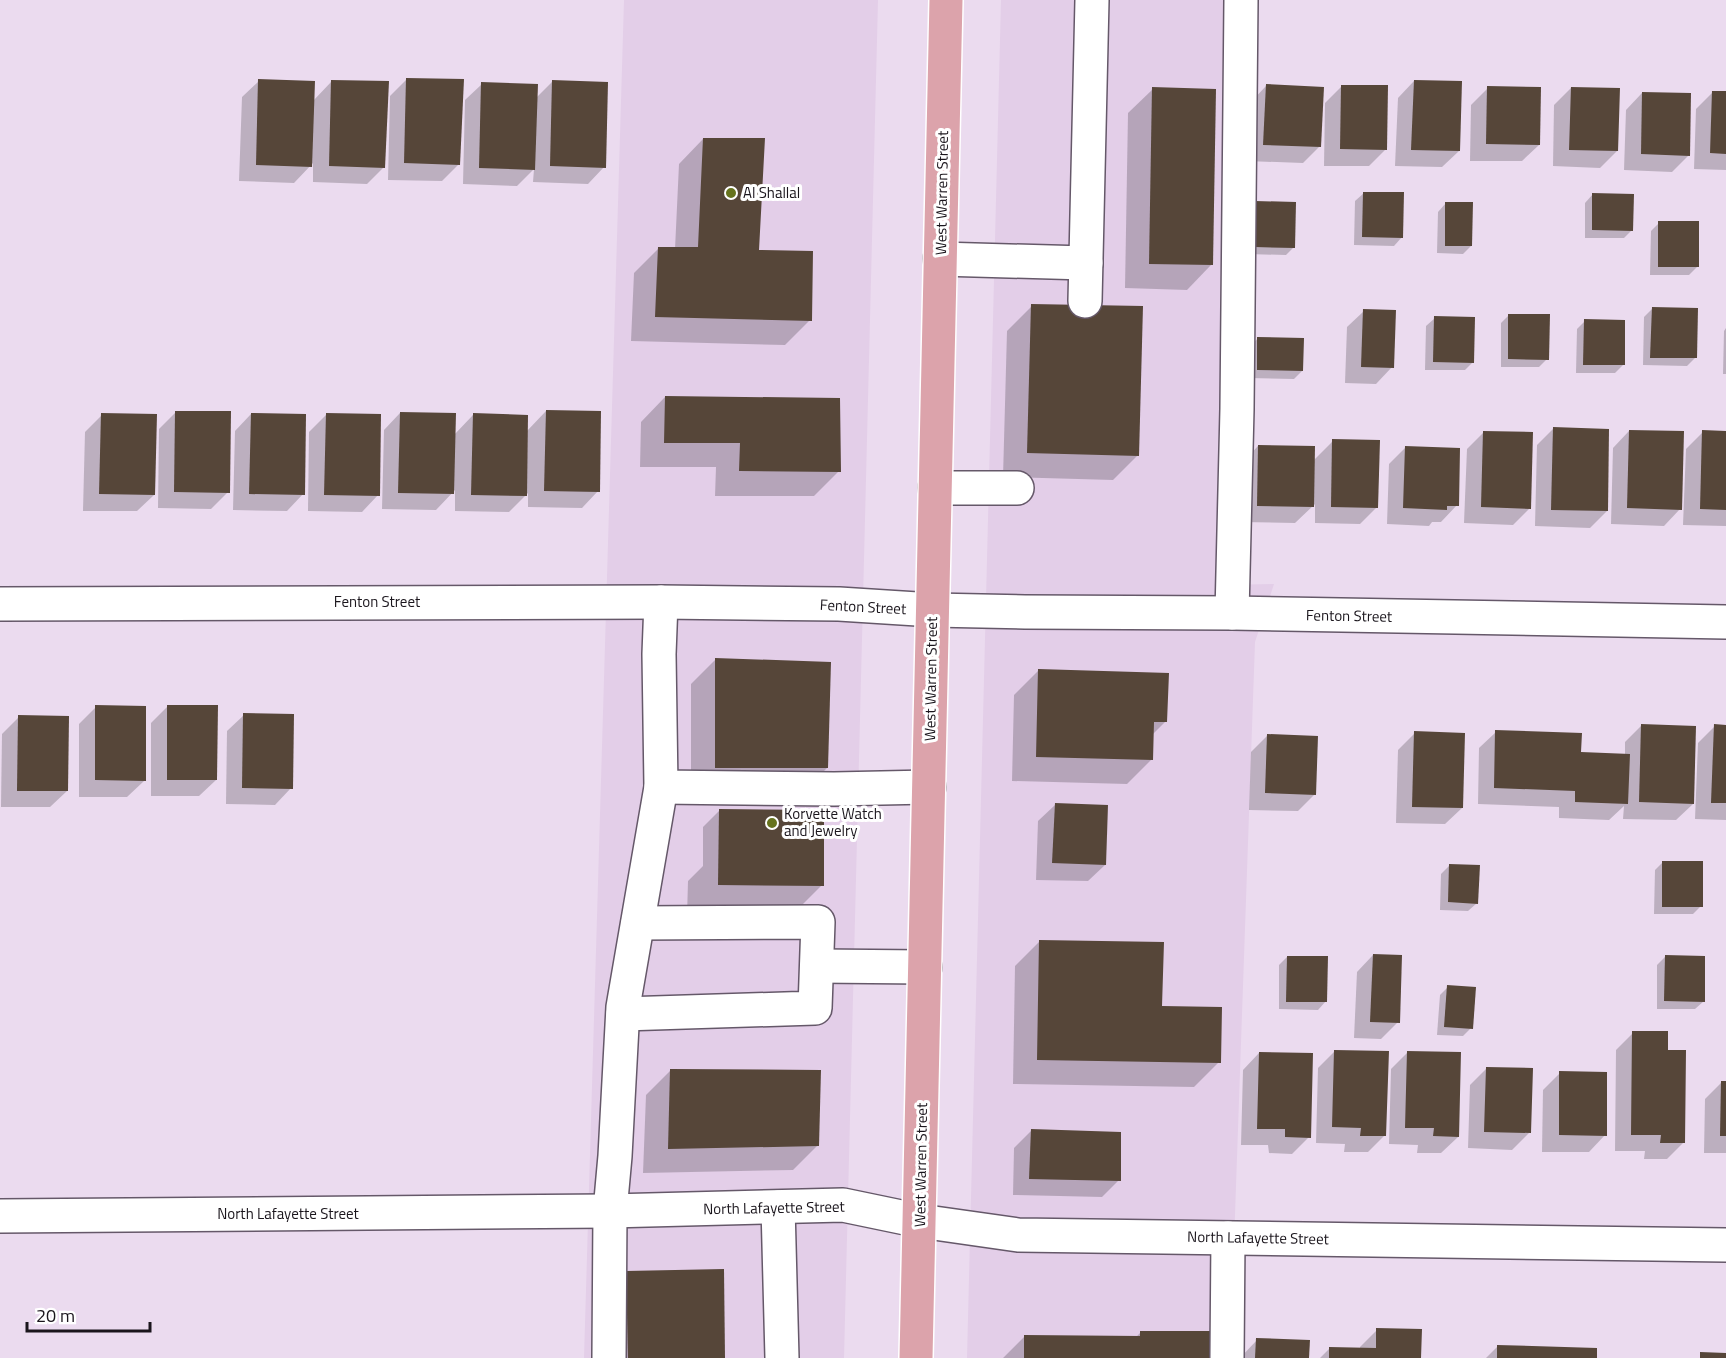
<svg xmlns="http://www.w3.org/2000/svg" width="1726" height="1358" font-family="'Titillium Web',sans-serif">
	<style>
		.built { fill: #e3cee8 }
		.shadow { fill: #0003 }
		.building { fill: #564639 }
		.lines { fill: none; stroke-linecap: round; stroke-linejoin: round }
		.minor-casing { stroke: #655869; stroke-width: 36 }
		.major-casing { stroke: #fff; stroke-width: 36 }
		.minor { stroke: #fff; stroke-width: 33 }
		.major { stroke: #dca3ab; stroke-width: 33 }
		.poi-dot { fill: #66731e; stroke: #fff; stroke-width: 2 }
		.labels { text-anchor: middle; stroke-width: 6; stroke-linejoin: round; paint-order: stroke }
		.poi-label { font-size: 15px; fill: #1a151c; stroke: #fff; text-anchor: start }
		.street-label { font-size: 15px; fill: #1a151c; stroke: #fff }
	</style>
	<rect width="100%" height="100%" fill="#ebdbef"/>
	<!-- built -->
	<g class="built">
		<path d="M624,0H878L844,1358H584Z"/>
		<path d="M1001,0H1242L1222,585L1274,584L1255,642L1230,1358H967Z"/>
	</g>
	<!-- shadow -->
	<g class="shadow">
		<path d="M407,79L459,164L442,181L388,180L390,96Z"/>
		<path d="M259,81L313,101L332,81L384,167L367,184L313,182V163L294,183L239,181L242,97Z"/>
		<path d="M553,81L604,167L588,184L533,182L534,169L517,186L463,184L465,100L482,84L536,98Z"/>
		<path d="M1414,81L1459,151L1442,167L1395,166L1398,98Z"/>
		<path d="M1266,86L1320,146L1303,163L1247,161L1250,103Z"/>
		<path d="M1342,86L1385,150L1369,166H1324L1325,103Z"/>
		<path d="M1488,88L1539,145L1522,161H1470L1471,105Z"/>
		<path d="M1571,88L1617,151L1600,168L1553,166L1554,105Z"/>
		<path d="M1153,89L1211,265L1187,290L1125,288L1128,113Z"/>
		<path d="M1713,92L1726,93V170L1694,169L1696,109Z"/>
		<path d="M1642,93L1689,155L1672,172L1624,170L1626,110Z"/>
		<path d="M703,139L757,252L810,320L785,345L631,341L634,273L659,248L675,249L679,164Z"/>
		<path d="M1364,193L1402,237L1394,246L1354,245L1355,201Z"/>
		<path d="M1593,194L1632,230L1624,238H1585V203Z"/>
		<path d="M1256,203L1294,247L1286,255L1247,254Z"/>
		<path d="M1446,203L1471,246L1463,254L1437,253L1438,212Z"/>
		<path d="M1659,223L1697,267L1689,275H1650L1651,231Z"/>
		<path d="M1032,306L1138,455L1113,480L1003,477L1007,331Z"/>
		<path d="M1652,309L1695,358L1687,366L1643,365L1644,317Z"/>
		<path d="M1364,311L1392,367L1376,384L1345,383L1347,327Z"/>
		<path d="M1509,315L1547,359L1539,367H1501V323Z"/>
		<path d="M1435,318L1473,362L1465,370H1425L1426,326Z"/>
		<path d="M1585,321L1623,365L1615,373H1576L1577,329Z"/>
		<path d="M1726,328V374H1723L1724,331Z"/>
		<path d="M1258,338L1302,371L1294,379L1249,378L1250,347Z"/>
		<path d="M665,397L839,471L814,496H715L716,467H640L641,422Z"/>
		<path d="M546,411L598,491L582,508L528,507V493L509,512L455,511V490L436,510L382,509L384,430L400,413L454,435L473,415L527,431Z"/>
		<path d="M176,412L228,492L211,509L158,508L159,429Z"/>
		<path d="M251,414L303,494L287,511L233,510L235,431Z"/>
		<path d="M102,415L154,495L137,511H83L85,432Z"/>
		<path d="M326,415L378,495L362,512L308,511L309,432Z"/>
		<path d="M1554,428L1607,511L1590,528L1535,526L1537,445Z"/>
		<path d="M1629,431L1680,509L1664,526L1611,524L1613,448Z"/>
		<path d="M1484,432L1530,508L1513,525L1464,523L1467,449Z"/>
		<path d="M1703,432L1726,433V526L1683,525L1686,449Z"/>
		<path d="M1333,441L1377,507L1360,524L1315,523V504L1295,523L1241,522L1242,463L1258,446L1313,461Z"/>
		<path d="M1405,448L1457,505L1441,522H1432L1429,526L1387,524L1389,464Z"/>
		<path d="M716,659L827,768L802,793L691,792V684Z"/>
		<path d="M1039,670L1166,721L1152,735L1151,760L1127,784L1012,781L1014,695Z"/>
		<path d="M168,706L216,780L199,796H151V723Z"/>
		<path d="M96,707L144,781L127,797H79V724Z"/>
		<path d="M244,715L291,788L275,805L226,804L227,731Z"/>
		<path d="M19,717L67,791L50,807H1L2,734Z"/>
		<path d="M1642,725L1693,804L1676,820L1623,819L1624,806L1609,820L1559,818V807L1478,804L1479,748L1496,732L1580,754L1625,755V742Z"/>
		<path d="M1715,726H1726V820L1695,819L1698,743Z"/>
		<path d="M1415,733L1462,808L1445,824L1396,823L1398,750Z"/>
		<path d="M1268,735L1315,794L1298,811L1249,810L1251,752Z"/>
		<path d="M1055,805L1105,865L1088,881L1036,880L1038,821Z"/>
		<path d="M720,810L822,885L790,917L687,916L688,881L703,866V827Z"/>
		<path d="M1663,862L1701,906L1693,914H1654L1655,870Z"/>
		<path d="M1449,866L1477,903L1468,911L1440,910L1441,874Z"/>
		<path d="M1040,941L1219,1062L1194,1087L1013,1084L1015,966Z"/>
		<path d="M1373,955L1398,1022L1381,1039L1354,1038L1357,972Z"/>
		<path d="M1287,957L1326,1001L1318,1010L1279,1009V965Z"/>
		<path d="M1665,957L1704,1001L1695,1009H1657V965Z"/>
		<path d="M1448,987L1471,1028L1463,1036L1437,1035L1440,995Z"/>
		<path d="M1633,1033L1666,1052L1684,1142L1667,1159H1644L1645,1151H1615L1616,1050Z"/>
		<path d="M1335,1051L1385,1135L1368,1152H1344L1345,1144L1316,1143L1318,1068Z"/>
		<path d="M1408,1052L1458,1137L1441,1153H1417L1418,1145L1389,1144L1391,1069Z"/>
		<path d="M1259,1053L1309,1137L1292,1154L1269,1153L1268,1145H1241L1243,1070Z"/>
		<path d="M1486,1069L1529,1133L1512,1150L1468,1148L1470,1085Z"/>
		<path d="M670,1071L818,1145L793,1170L643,1173L646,1095Z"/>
		<path d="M1560,1073L1605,1135L1589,1152H1542L1543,1090Z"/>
		<path d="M1722,1082H1726V1153H1704L1705,1099Z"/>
		<path d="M1031,1131L1119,1180L1102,1197L1013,1195L1014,1148Z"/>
		<path d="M627,1272L724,1358H604L602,1297Z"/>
		<path d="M1377,1330L1420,1358H1320L1330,1348L1360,1349V1347Z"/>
		<path d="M1141,1332L1209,1358H1003L1025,1336L1135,1338Z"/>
		<path d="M1257,1340L1308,1358H1240Z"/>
		<path d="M1498,1346L1595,1358H1486Z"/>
	</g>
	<!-- building -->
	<g class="building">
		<path d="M406,78L464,79L460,165L404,163Z"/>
		<path d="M258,79L315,81L312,167L256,165Z"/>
		<path d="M331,80L389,81L385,168L329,166Z"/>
		<path d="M552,80L608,82L606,168L550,166Z"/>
		<path d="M1414,80L1462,81L1460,151L1411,150Z"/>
		<path d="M481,82L538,84L535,170L479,168Z"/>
		<path d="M1266,84L1324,87L1321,147L1263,145Z"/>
		<path d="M1341,85H1388L1387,150L1340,149Z"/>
		<path d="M1487,86L1541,87L1540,145L1486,144Z"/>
		<path d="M1152,87L1216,89L1213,265L1149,264Z"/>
		<path d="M1571,87L1620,88L1618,151L1569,150Z"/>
		<path d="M1712,91H1726V154L1710,153Z"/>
		<path d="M1642,92L1691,93L1690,156L1641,154Z"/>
		<path d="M703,138H765L759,250L813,251L812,321L655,317L658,247H698Z"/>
		<path d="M1363,192H1404L1403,238L1362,237Z"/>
		<path d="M1592,193L1634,194L1633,231L1592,230Z"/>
		<path d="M1255,201L1296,202L1295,248L1255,247Z"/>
		<path d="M1445,202H1473L1472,246H1445Z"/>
		<rect x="1658" y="221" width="41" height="46"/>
		<path d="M1031,304L1143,306L1139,456L1027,453Z"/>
		<path d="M1652,307L1698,308L1697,358H1650Z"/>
		<path d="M1363,309L1396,310L1394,368L1361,367Z"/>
		<path d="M1508,314H1550L1549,360L1508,359Z"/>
		<path d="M1434,316L1475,317L1474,363L1433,362Z"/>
		<path d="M1584,319L1625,320V365H1583Z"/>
		<path d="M1257,337L1304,338L1303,371L1257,370Z"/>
		<path d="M665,396L840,398L841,472L739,471L740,443H664Z"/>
		<path d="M546,410L601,411L600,492L544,491Z"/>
		<path d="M175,411H231L230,493L174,492Z"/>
		<path d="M400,412L456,413L454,494L398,493Z"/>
		<path d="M101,413L157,414L155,495L99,494Z"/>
		<path d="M251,413L306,414L305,495L249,494Z"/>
		<path d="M326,413L381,414L380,496L324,495Z"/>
		<path d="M473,413L528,415L527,496L471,495Z"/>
		<path d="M1553,427L1609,429L1608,511L1551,510Z"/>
		<path d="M1629,430L1684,431L1682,510L1627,508Z"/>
		<path d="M1702,430L1726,431V510L1700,509Z"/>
		<path d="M1483,431L1533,432L1531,509L1481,507Z"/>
		<path d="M1332,439L1380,440L1378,508L1331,507Z"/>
		<path d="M1258,445L1315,446L1314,507L1257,506Z"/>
		<path d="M1405,446L1460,448L1459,506H1447V510L1403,508Z"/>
		<path d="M715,658L831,662L828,768H715Z"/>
		<path d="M1038,669L1169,673L1167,722H1154L1153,760L1036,757Z"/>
		<path d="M95,705L146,706V781L95,780Z"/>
		<path d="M167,705H218L217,780H167Z"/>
		<path d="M243,713L294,714L293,789L242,788Z"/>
		<path d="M18,715L69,716L68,791H17Z"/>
		<path d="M1641,724L1696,726L1694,804L1639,802Z"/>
		<path d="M1714,724L1726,725V803H1711Z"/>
		<path d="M1495,730L1582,733L1581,752L1630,754L1628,804L1575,802V791L1494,788Z"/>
		<path d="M1414,731L1465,733L1463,808L1412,807Z"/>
		<path d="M1267,734L1318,736L1316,795L1265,793Z"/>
		<path d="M1055,803L1108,805L1106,865L1052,863Z"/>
		<path d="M719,809L824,810V886L718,885Z"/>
		<rect x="1662" y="861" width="41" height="46"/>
		<path d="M1449,864L1480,865L1478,904L1448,902Z"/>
		<path d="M1039,940L1164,942L1162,1006L1222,1007L1221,1063L1037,1060Z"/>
		<path d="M1373,954L1402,955L1400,1023L1370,1022Z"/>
		<path d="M1665,955L1705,956V1002L1664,1001Z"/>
		<path d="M1287,956H1328L1327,1002H1286Z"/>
		<path d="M1447,985L1476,987L1473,1029L1444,1027Z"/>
		<path d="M1632,1031H1668V1050H1686L1685,1143H1660L1661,1135H1631Z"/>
		<path d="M1334,1050L1389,1051L1386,1136H1360L1361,1128L1332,1127Z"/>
		<path d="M1407,1051L1461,1052L1459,1137L1433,1136L1434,1128H1405Z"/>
		<path d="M1259,1052L1313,1053L1311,1138L1285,1137V1129H1257Z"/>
		<path d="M1486,1067L1533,1068L1531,1133L1484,1132Z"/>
		<path d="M670,1069L821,1070L819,1146L668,1149Z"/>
		<path d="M1559,1071L1607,1072V1136L1559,1135Z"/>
		<path d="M1721,1081H1726V1136H1720Z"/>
		<path d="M1031,1129L1121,1132V1181L1029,1179Z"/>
		<path d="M724,1269L725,1358H628L626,1271Z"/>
		<path d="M1376,1328L1422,1329L1421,1358H1329V1347L1376,1348Z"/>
		<path d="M1140,1331H1211L1210,1358H1024V1335L1140,1336Z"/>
		<path d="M1256,1338L1310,1340L1309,1358H1255Z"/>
		<path d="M1497,1345L1597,1348V1358H1497Z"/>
		<path d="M1700,1352L1726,1353V1358H1700Z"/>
	</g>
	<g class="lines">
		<defs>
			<g id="minor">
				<path d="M940,259L1086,263"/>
				<path d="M1085,301L1092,0"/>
				<path d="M935,488H1017"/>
				<path d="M661,602L659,654L661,787L834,789L929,787"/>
				<path d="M0,604L661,602L839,604L933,610L1025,612L1232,613L1726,622"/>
				<path d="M1232,613L1237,409L1241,0"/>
				<path d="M817,966L925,967"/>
				<path d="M623,1014L815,1008L818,922L638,923"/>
				<path d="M778,1207L782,1358"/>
				<path d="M0,1216L610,1211L843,1205L920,1221L1018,1235L1726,1245"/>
				<path d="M609,1358L610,1211L615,1156L623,1007L661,787"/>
				<path d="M1227,1358L1228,1238"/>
			</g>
			<path id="major" d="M916,1358L946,0"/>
		</defs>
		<!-- minor casing -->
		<use href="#minor" class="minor-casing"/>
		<!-- major casing -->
		<use href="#major" class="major-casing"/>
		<!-- minor -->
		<use href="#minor" class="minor"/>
		<!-- major -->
		<use href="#major" class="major"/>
	</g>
	<!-- markers -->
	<g class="poi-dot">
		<circle cx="731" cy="193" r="6"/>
		<circle cx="772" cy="823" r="6"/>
	</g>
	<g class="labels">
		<!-- poi labels -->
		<g class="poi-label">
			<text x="743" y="198">Al Shallal</text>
			<text x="784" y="819">Korvette Watch<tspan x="784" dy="17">and Jewelry</tspan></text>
		</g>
		<!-- street labels -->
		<g class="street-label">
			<text transform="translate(942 193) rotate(-89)" y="5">West Warren Street</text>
			<text x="377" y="607">Fenton Street</text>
			<text transform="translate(863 607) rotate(3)" y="5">Fenton Street</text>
			<text transform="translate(1349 616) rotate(1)" y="5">Fenton Street</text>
			<text transform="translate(931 679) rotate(-89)" y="5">West Warren Street</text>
			<text transform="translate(921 1165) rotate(-89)" y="5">West Warren Street</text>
			<text transform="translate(774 1208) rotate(-1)" y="5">North Lafayette Street</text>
			<text x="288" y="1219">North Lafayette Street</text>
			<text transform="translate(1258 1238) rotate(1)" y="5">North Lafayette Street</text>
		</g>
	</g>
	<!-- scale -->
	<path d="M27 1322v9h123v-9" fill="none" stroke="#1a151c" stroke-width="3"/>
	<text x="36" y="1322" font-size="18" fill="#1a151c" stroke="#ffffff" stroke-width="4.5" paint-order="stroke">20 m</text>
</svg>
